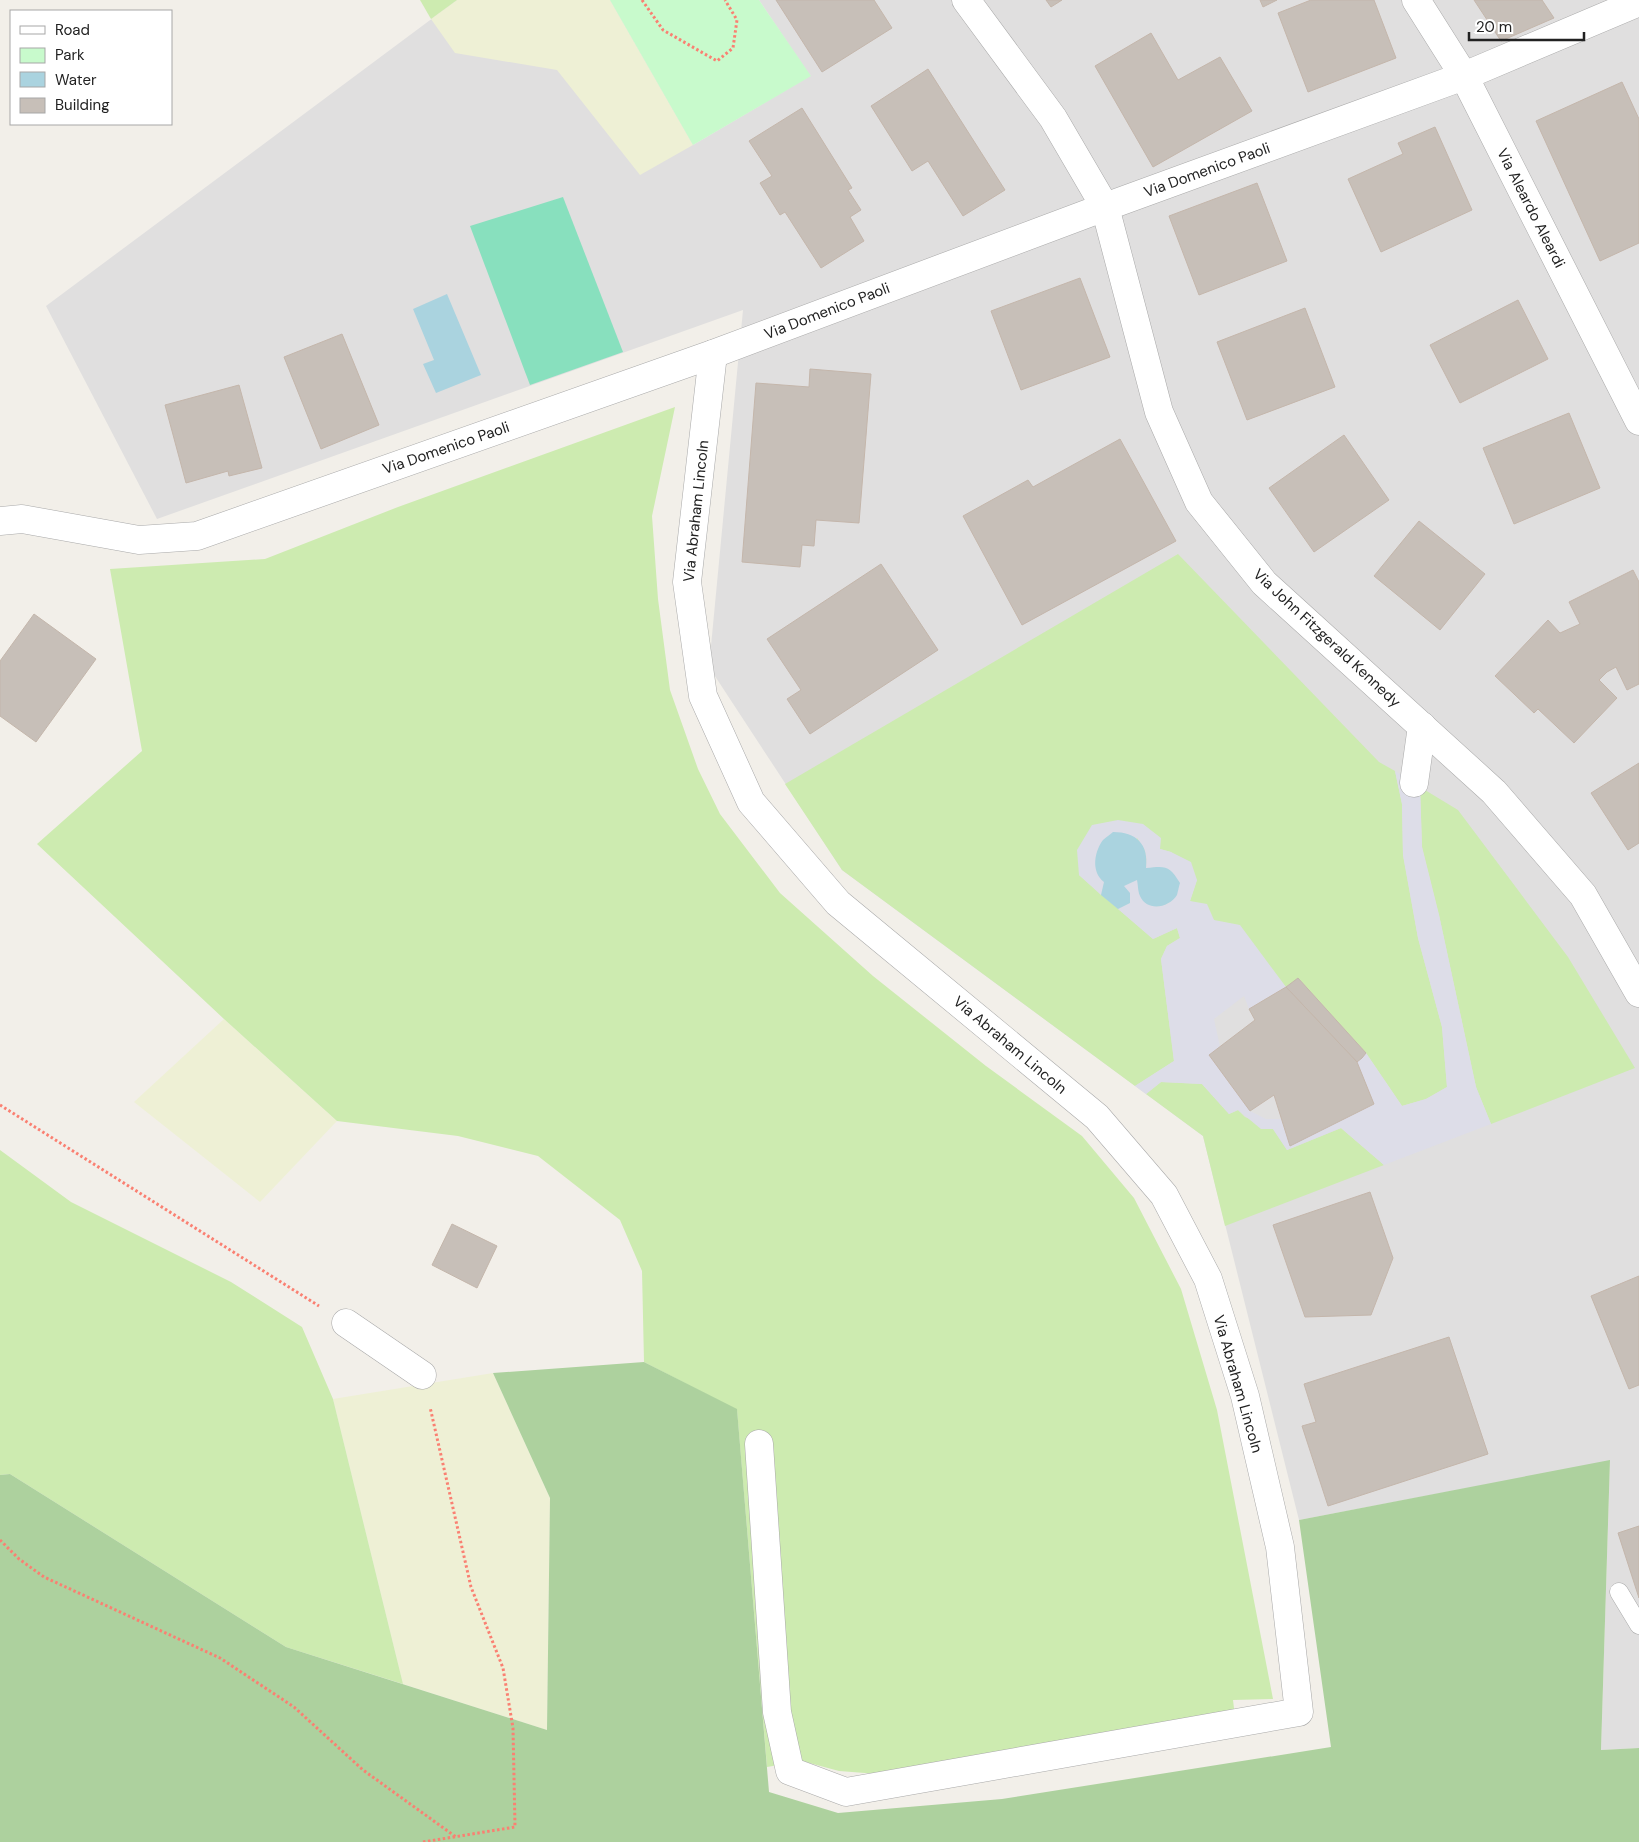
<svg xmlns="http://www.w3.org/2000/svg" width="1639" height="1842" font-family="'DM Sans',sans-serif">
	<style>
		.residential { fill: #e0dfdf }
		.farmland { fill: #eef0d5 }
		.grass { fill: #cdebb0 }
		.forest { fill: #add19e }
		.park { fill: #c8facc }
		.pitch { fill: #88e0be }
		.plaza { fill: #dddde8 }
		.water { fill: #aad3df }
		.building { fill: #c7bfb8; stroke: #c4b6ab }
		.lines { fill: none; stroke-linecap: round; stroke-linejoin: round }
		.service-casing { stroke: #a9a9a9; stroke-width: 19 }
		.minor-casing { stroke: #a9a9a9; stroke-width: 29 }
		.path { stroke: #fa8072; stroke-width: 3; stroke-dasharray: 2.5 2.5; stroke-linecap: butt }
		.service { stroke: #fff; stroke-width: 18 }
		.minor { stroke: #fff; stroke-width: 28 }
		.labels { text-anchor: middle; stroke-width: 4; stroke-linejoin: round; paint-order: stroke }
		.street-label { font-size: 15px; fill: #222; stroke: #fff }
	</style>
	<rect width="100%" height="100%" fill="#f2efe9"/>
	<!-- residential -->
	<path class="residential" d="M457,0H610L693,145L810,76L759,0H1639V1748L1601,1750L1610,1461L1299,1520L1203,1136L842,870L709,667L743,310L157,519L46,306Z"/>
	<!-- farmland -->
	<g class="farmland">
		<path d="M457,0H610L693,145L640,175L557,70L455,53L431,19Z"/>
		<path d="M224,1019L337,1121L260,1202L134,1102Z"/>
		<path d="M493,1373L550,1498L547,1730L403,1684L333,1399Z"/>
	</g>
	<!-- grass -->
	<g class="grass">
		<path d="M420,0H457L431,19Z"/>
		<path d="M675,407L652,516L658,599L670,690L698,769L720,814L780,893L873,976L986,1066L1082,1136L1134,1198L1181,1289L1217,1410L1273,1699L1233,1700L1235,1717L878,1774L839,1771L802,1761L767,1767L737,1410L644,1362L642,1271L620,1220L538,1156L458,1136L337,1121L224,1019L37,844L142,751L110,569L265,559L398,507Z"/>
		<path d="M1178,554L1379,762L1395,771L1402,804L1403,855L1418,938L1442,1027L1447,1087L1426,1099L1402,1106L1366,1053L1299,979L1286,987L1214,920L1190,901L1197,880L1171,852L1160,849L1079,875L1153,939L1177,928L1180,938L1167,946L1161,959L1174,1061L1135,1086L842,870L785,784Z"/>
		<path d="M1420,787L1458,810L1568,957L1635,1068L1491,1124L1476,1087L1439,915L1422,847Z"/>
		<path d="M1161,1082L1202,1084L1229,1114L1238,1110L1245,1117L1273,1129L1287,1150L1341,1128L1384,1165L1225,1226L1203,1136L1146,1094Z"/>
		<path d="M0,1150L71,1202L231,1282L302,1327L333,1399L403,1684L286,1647L10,1474L0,1475Z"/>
	</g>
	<!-- forest -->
	<path class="forest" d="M644,1362L737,1409L769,1792L838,1813L1002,1799L1331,1747L1299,1520L1610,1460L1601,1750L1639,1748V1842H0V1475L10,1474L286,1647L547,1730L550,1498L493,1373Z"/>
	<!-- park -->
	<path class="park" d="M610,0H759L811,76L693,145Z"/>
	<!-- pitch -->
	<path class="pitch" d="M563,197L623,352L530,385L470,226Z"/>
	<!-- plaza -->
	<path class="plaza" d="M1395,771L1420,787L1422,847L1439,915L1476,1087L1491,1124L1384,1165L1341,1128L1287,1150L1273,1129H1261L1238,1110L1229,1114L1202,1084L1161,1082L1146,1094L1135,1086L1174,1061L1161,959L1167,946L1180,938L1177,928L1153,939L1118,909L1130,903L1123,886L1137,880L1157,907L1168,904L1177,894L1146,868L1147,859L1144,849L1137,838L1104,882L1101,895L1079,875L1077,850L1092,825L1118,820L1143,824L1161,838L1160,849L1171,852L1191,862L1197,880L1190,901L1207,904L1214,920L1240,925L1286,987L1249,1009L1244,996L1214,1019L1220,1047L1209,1055L1250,1111L1266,1119H1281L1290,1145L1374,1104L1357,1062L1366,1053L1402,1106L1426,1099L1447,1087L1442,1027L1418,938L1403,855L1402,804Z"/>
	<!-- water -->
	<g class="water">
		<path d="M447,294L481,375L436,393L423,364L434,360L413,309Z"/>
		<path d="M1113,832C1136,832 1149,844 1146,868C1166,866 1169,865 1180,883C1179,886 1178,891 1177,895C1169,908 1147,912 1140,896C1138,892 1138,885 1137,880L1124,886L1130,893V903L1118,909L1101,895L1104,882C1091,872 1094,852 1103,840C1106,837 1110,835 1113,832Z"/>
	</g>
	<!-- building -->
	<g class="building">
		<path d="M776,0H874L892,28L822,72Z"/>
		<path d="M1046,0H1062L1051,7Z"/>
		<path d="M1260,0H1277L1263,7Z"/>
		<path d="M1311,0H1374L1396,58L1308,92L1278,13Z"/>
		<path d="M1474,0H1542L1554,18L1501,41Z"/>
		<path d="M1151,33L1178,80L1220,57L1252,111L1153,167L1095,66Z"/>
		<path d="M928,69L1005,190L963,216L928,161L912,171L871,106Z"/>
		<path d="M1622,82L1639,119V243L1600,261L1536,121Z"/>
		<path d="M802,108L852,188L848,190L861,210L850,217L864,241L821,268L785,212L780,215L760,183L772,176L749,141Z"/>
		<path d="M1435,127L1472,210L1381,252L1348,179L1403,154L1398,143Z"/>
		<path d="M1257,183L1287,261L1199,295L1169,216Z"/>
		<path d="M1080,278L1110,357L1021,390L991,311Z"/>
		<path d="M1518,300L1548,359L1460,403L1430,345Z"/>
		<path d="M1305,308L1335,387L1247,420L1217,342Z"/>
		<path d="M342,334L379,425L321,449L284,357Z"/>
		<path d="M810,369L871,374L859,523L816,520L814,546L802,545L800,567L742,562L756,383L809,387Z"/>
		<path d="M239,385L262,468L229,476L228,471L186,483L165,405Z"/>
		<path d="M1569,413L1600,488L1514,524L1483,448Z"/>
		<path d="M1344,435L1389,500L1314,552L1269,488Z"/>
		<path d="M1120,439L1176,541L1022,625L963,516L1028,480L1033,487Z"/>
		<path d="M1419,521L1485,574L1440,630L1374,576Z"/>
		<path d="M881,564L938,650L810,734L787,699L801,690L767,639Z"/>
		<path d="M1633,570L1639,582V684L1627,690L1616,667L1607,672L1599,680L1617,698L1574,743L1538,709L1534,713L1495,676L1548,620L1560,633L1580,624L1569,602Z"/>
		<path d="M34,614L96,659L36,742L0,716V661Z"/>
		<path d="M1639,763V843L1628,850L1591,793Z"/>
		<path d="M1298,978L1366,1053L1362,1058L1357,1062L1286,987Z"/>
		<path d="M1286,987L1357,1062L1374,1104L1290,1146L1274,1095L1250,1111L1209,1055L1255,1020L1249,1009Z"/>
		<path d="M1370,1192L1393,1258L1371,1315L1305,1317L1273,1225Z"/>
		<path d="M452,1224L497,1246L477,1288L432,1265Z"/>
		<path d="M1639,1276V1385L1629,1389L1591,1296Z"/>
		<path d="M1449,1337L1488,1454L1328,1506L1302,1426L1316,1422L1304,1384Z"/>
		<path d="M1639,1526V1598L1618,1533Z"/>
	</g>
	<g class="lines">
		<defs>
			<path id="service" d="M1619,1592L1639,1625"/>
			<g id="minor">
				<path d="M966,0L1053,118L1105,207L1159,412L1199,502L1264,583L1494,792L1583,895L1639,993"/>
				<path d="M1416,0L1464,76L1639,421"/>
				<path d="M713,354L687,582L703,696L751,802L838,903L1097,1117L1164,1195L1208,1279L1245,1396L1280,1547L1299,1712L846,1792L790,1771L777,1712L759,1444"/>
				<path d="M0,521L22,519L139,540L197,536L713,354L1105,207L1464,76L1639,2"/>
				<path d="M1414,783L1422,726"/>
				<path d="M346,1323L422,1375"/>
			</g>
		</defs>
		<!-- service casing -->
		<use href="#service" class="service-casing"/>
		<!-- minor casing -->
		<use href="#minor" class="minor-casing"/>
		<!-- path -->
		<g class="path">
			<path d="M642,0L663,30L717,61L733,48L737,20L725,0"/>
			<path d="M0,1105L319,1306"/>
			<path d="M0,1540L19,1559L44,1577L220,1658L294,1707L363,1770L456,1837"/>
			<path d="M423,1842L515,1827L513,1728L503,1668L471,1587L430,1407"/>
		</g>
		<!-- service -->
		<use href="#service" class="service"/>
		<!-- minor -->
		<use href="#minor" class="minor"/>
	</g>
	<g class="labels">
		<!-- street labels -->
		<g class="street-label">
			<text transform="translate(1207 170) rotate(-20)" y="5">Via Domenico Paoli</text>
			<text transform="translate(1531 208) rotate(63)" y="5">Via Aleardo Aleardi</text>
			<text transform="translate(827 311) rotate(-21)" y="5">Via Domenico Paoli</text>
			<text transform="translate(446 448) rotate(-19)" y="5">Via Domenico Paoli</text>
			<text transform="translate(696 511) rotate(-84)" y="5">Via Abraham Lincoln</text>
			<text transform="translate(1327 638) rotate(43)" y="5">Via John Fitzgerald Kennedy</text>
			<text transform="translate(1010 1045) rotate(40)" y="5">Via Abraham Lincoln</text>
			<text transform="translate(1238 1384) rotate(74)" y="5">Via Abraham Lincoln</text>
		</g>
	</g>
	<!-- legend -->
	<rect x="10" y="10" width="162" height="115" fill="#ffffff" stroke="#a7a7a7"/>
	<rect x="20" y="26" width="25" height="8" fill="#ffffff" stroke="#a7a7a7"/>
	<text x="55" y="35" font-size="15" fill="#222222">Road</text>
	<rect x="20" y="48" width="25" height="15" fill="#c8facc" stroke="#a7a7a7"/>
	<text x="55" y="60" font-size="15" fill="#222222">Park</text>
	<rect x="20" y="72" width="25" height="15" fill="#aad3df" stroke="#a7a7a7"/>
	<text x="55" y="85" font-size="15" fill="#222222">Water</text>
	<rect x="20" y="98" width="25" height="15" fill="#c7bfb8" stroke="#a7a7a7"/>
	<text x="55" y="110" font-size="15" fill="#222222">Building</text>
	<!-- scale -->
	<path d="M1469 32v8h115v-8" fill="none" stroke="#222222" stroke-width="2.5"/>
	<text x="1476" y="32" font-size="15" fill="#222222" stroke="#ffffff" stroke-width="4" paint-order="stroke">20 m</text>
</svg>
